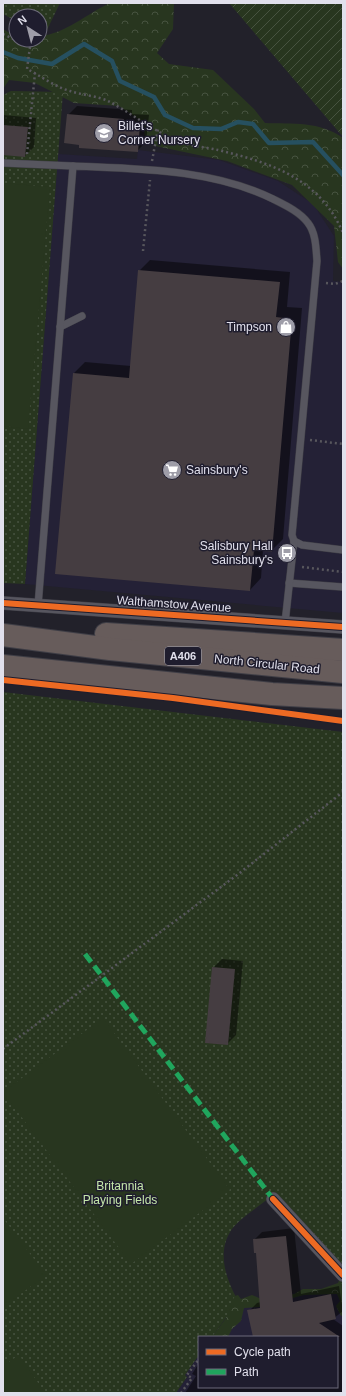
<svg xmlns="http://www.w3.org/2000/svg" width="346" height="1396" font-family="Arial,sans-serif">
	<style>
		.built { fill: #242136 }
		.grass { fill: url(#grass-dots) }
		.forest { fill: url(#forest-crowns) }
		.garden { fill: url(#garden-furrows) }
		.pitch { fill: #28361f }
		.shadow { fill: #0007 }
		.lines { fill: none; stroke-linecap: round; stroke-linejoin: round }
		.stream { stroke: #265060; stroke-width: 4.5 }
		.building { fill: #453d41 }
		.lane-casing { stroke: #3f3e46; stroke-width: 8 }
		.street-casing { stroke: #3f3e46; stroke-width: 14 }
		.highway-casing { stroke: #3f3e46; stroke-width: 24 }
		.path { stroke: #58575d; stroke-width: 2.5; stroke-dasharray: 2 3; stroke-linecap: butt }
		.lane { stroke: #57565f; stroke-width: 7 }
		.street { stroke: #57565f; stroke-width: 13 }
		.highway { stroke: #675c5b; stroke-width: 22 }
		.quiet { stroke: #20a55d; stroke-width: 5; stroke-dasharray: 10 5; stroke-linecap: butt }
		.cycleway-casing { stroke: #1f1d2e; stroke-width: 8 }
		.cycleway { stroke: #ed6a23; stroke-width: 6 }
		.labels { text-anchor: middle; stroke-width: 3; stroke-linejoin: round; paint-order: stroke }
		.shield { fill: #1f1d2e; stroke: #a7a6b3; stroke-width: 1 }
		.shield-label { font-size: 11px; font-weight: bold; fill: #e1e0ec }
		.poi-label { font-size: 12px; fill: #e1e0ec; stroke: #1f1d2e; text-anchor: start }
		.street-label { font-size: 12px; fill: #e1e0ec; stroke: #1f1d2e }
		.park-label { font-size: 12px; fill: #c4e6aa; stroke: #1f1d2e }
	</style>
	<defs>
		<pattern id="grass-dots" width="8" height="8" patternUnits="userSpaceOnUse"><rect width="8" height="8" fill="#28361f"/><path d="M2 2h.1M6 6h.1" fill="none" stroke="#475340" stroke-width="1.8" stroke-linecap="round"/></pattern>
		<pattern id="forest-crowns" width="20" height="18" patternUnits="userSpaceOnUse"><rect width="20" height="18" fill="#28361f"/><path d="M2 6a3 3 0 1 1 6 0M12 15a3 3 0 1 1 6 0" fill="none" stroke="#475340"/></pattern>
		<pattern id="garden-furrows" width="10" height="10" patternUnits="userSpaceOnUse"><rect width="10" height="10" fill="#28361f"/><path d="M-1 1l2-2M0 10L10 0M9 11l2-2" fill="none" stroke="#475340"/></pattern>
	</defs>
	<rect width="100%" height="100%" fill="#22212a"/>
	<!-- built -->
	<g class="built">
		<path d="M138,150L219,160L278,181L313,204L334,236L333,281L343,282V613L25,584L58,154L137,159Z"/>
		<path d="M343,1287V1393H176L187,1377L185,1375L199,1355V1387H337V1337H212L238,1301Z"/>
	</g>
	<!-- grass -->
	<g class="grass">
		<path d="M3,3H60L45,34L40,32V16H16V21L3,14Z"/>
		<path d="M11,91L63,92L25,584L3,583V95Z"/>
		<path d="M3,692L343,732V1265L277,1195L270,1197C261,1205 239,1219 232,1229C216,1252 226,1279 238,1301L212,1337H199V1355L185,1375L187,1377L176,1393H3Z"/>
	</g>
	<!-- forest -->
	<g class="forest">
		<path d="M110,3H174L173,29L157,53L169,64L213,70L254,109L265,123C292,124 320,121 343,138V269L338,262L334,226L292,185L227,161L146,144L143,122L119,106L74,103L35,83L9,80L3,89V29L16,37V40H40V36C65,34 88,13 110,3Z"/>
		<path d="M340,1278L343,1281V1315L341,1316L336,1306L340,1301L337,1294L304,1295L259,1307L244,1308L241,1321L232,1329L228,1337H212L226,1318L230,1305L235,1303L232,1301L235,1296L238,1295L241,1299L252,1295L259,1298L294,1294L303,1289H321L338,1283Z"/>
	</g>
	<!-- garden -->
	<path class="garden" d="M229,3H343V137Z"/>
	<!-- pitch -->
	<g class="pitch">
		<path d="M3,183L50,187L28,429L3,426Z"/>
		<path d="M103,1018L230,1190L131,1264L3,1092Z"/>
		<path d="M3,1218L46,1275L3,1307Z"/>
		<path d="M19,1355L45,1393H3V1366Z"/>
	</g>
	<!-- shadow -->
	<g class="shadow">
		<path d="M77,106L132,110V114L149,115L146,142L137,151L68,115Z"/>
		<path d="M3,115L36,118L34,147L25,156L3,154Z"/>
		<path d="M150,260L290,272L287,307L302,308L283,539L271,551L263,550L261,578L250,590L74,373L85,362L131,366L139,271Z"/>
		<path d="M222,959L243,961L236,1035L227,1044L213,968Z"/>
		<path d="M294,1228L301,1294L339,1286L343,1311L333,1319L343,1326V1393H185L196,1376L192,1374L199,1363V1387H337V1337H254L249,1311L257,1303L261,1302L257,1252L254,1240L262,1232Z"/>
	</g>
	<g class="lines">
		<!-- stream -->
		<path class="stream" d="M3,52L18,58L52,64L84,44L112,61L120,81L154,97L165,115L193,128L221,129L238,122L253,124L269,143L313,142L343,175"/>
	</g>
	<!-- building -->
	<g class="building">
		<path d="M67,114L124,119L123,123L140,124L138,152L79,148V145L64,143Z"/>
		<path d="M3,125L28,127L25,157L3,155Z"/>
		<path d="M138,270L280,282L276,317L292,319L272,552L254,550L250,591L55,574L73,373L129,378Z"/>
		<path d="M212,967L235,969L228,1045L205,1043Z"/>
		<path d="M286,1236L293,1302L331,1294L336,1319L319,1323L340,1337H253L247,1310L260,1308L256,1253H254L253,1239Z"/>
	</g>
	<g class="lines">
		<defs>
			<g id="lane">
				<path d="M3,163L73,166"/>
				<path d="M60,327L82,316"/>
				<path d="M294,541L302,545L343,550"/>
				<path d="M289,583L343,587"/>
				<path d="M38,606L73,166C140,169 212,169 273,199C285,205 300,212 308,223C316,233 316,249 317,261L292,535L294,541L285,623"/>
			</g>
			<g id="street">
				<path d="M3,603L343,627"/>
				<path d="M273,1199L343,1275"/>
			</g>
			<g id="highway">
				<path d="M106,634L343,650"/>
				<path d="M3,635L110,649L343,672"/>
				<path d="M3,666L272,694L343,698"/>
			</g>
		</defs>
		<!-- lane casing -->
		<use href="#lane" class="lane-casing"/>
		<!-- street casing -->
		<use href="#street" class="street-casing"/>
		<!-- highway casing -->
		<use href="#highway" class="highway-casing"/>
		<!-- path -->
		<g class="path">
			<path d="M3,34L30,47L27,69C41,76 55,87 70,91C82,95 97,96 108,101C131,113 154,131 177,141C189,146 205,147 218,150C272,163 320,179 343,233"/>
			<path d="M27,154L35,73"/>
			<path d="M152,161L158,129"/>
			<path d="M143,251L150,180"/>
			<path d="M326,283L335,284L343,281"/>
			<path d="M310,440L343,444"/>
			<path d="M302,567L343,572"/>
			<path d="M3,1049L237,875L343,792"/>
			<path d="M181,1393L192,1378L187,1375L199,1359"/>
		</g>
		<!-- lane -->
		<use href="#lane" class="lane"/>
		<!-- street -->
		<use href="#street" class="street"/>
		<!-- highway -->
		<use href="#highway" class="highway"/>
		<!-- quiet -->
		<path class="quiet" d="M85,954L273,1199"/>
		<defs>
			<g id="cycleway">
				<path d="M3,603L343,627"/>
				<path d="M3,680L173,698L343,721"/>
				<path d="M273,1199L343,1275"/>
			</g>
		</defs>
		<!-- cycleway casing -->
		<use href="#cycleway" class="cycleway-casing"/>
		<!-- cycleway -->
		<use href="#cycleway" class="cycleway"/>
	</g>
	<!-- icons -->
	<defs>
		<symbol id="school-disc" viewBox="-11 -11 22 22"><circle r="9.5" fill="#9e9da8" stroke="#1f1d2e"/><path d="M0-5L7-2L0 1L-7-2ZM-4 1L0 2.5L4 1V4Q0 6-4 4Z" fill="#fff"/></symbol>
		<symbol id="shop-disc" viewBox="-11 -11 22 22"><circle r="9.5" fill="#9e9da8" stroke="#1f1d2e"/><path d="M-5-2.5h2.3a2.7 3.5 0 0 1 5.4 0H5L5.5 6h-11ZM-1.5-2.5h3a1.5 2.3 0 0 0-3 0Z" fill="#fff"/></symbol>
		<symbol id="supermarket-disc" viewBox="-11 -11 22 22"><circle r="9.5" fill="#9e9da8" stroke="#1f1d2e"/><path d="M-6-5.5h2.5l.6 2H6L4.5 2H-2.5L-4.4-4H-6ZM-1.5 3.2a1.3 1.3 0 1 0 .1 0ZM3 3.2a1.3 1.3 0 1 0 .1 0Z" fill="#fff"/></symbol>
		<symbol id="bus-disc" viewBox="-11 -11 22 22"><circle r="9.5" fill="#9e9da8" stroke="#1f1d2e"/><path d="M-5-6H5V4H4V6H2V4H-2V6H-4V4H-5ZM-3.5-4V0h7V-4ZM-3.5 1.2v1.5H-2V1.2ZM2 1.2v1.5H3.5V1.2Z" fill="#fff"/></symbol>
	</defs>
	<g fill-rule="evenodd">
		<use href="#school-disc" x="93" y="122" width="22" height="22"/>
		<use href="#shop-disc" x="275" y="316" width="22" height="22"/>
		<use href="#supermarket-disc" x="161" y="459" width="22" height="22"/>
		<use href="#bus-disc" x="276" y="542" width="22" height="22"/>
	</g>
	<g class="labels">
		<!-- shield labels -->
		<rect class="shield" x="165" y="647" width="36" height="18" rx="3"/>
		<g class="shield-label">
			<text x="183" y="660">A406</text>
		</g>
		<!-- poi labels -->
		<g class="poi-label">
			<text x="118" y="130">Billet's<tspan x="118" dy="14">Corner Nursery</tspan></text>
			<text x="272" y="331" text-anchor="end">Timpson</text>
			<text x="186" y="474">Sainsbury's</text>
			<text x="273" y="550" text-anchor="end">Salisbury Hall<tspan x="273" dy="14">Sainsbury's</tspan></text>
		</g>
		<!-- street labels -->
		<g class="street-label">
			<text transform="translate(174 604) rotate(4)" y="4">Walthamstow Avenue</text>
			<text transform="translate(267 664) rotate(6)" y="4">North Circular Road</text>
		</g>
		<!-- park labels -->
		<g class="park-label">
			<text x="120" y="1190">Britannia<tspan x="120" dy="14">Playing Fields</tspan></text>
		</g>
	</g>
	<!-- border -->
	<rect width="346" height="1396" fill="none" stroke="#e1e0ec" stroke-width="8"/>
	<!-- legend -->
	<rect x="198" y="1336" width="140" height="52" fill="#1f1d2e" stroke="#6d6b7a"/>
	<rect x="206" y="1349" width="20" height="6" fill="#ed6a23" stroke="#6d6b7a"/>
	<text x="234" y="1356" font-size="12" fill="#e1e0ec">Cycle path</text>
	<rect x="206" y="1369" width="20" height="6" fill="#20a55d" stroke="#6d6b7a"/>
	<text x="234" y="1376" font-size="12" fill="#e1e0ec">Path</text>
	<!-- north arrow -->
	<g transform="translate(28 28) rotate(324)"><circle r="19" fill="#1f1d2e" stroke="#6d6b7a"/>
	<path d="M0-3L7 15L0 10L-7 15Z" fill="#9e9da8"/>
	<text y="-6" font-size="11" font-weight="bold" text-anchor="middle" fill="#e1e0ec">N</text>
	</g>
</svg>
